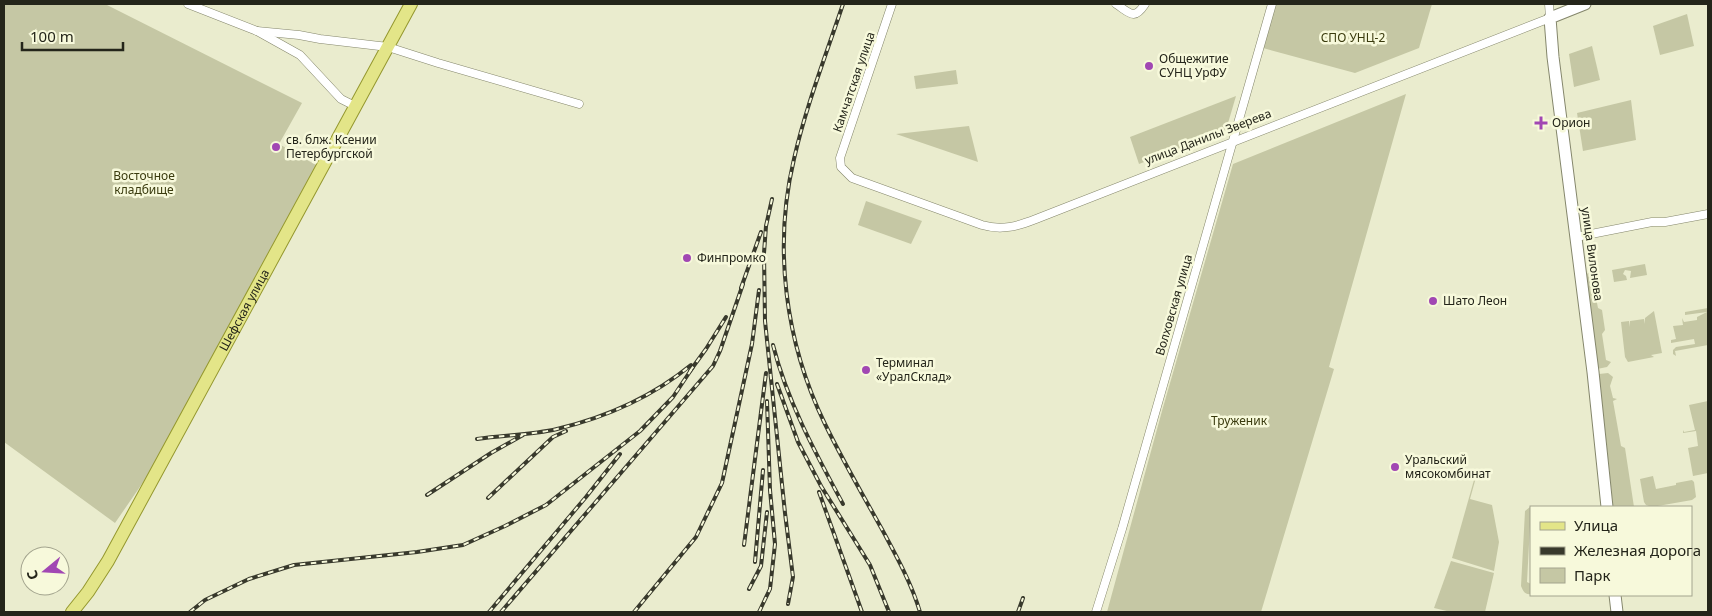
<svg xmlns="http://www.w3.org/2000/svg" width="1712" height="616" font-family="'Noto Sans',sans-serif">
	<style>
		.green { fill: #c5c7a4 }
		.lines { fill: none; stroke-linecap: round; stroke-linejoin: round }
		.street-casing { stroke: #84866b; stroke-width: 9 }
		.secondary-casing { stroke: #84866b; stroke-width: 13 }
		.primary-casing { stroke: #94972e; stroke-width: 14 }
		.street { stroke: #fff; stroke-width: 8 }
		.secondary { stroke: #fff; stroke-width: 11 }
		.primary { stroke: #e3e588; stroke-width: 12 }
		.rail-casing { stroke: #38392c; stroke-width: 4 }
		.rail { stroke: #f7f9db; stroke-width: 2; stroke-dasharray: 5.5; stroke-linecap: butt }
		.poi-dot { fill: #a147b3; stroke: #f7f9db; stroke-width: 2 }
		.labels { text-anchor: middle; stroke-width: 5; stroke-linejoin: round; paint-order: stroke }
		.park-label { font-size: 12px; fill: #393a0d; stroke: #f7f9db }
		.poi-label { font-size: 12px; fill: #24251a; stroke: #f7f9db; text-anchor: start }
		.street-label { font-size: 12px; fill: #24251a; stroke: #f7f9db }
	</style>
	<rect width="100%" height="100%" fill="#eaecce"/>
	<!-- green -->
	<g class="green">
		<path d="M4,4H105L302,103L279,144L316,165L146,478L115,523L4,442Z"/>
		<path d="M1276,4H1432L1419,48L1355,73L1263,48Z"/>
		<path d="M1687,14L1694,46L1660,55L1653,26Z"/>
		<path d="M1592,46L1600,80L1574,87L1569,54Z"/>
		<path d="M956,70L958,84L916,89L914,76Z"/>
		<path d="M1406,94L1329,367L1334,369L1261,612H1107L1162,411L1233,164Z"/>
		<path d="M1236,96L1226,130L1139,164L1130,137Z"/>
		<path d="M1631,100L1636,140L1583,151L1577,113Z"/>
		<path d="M969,126L978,162L896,134Z"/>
		<path d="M866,201L922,221L911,244L858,225Z"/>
		<path d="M1645,264L1647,275L1630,278L1631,271L1625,270L1623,274L1626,276L1627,280L1614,282L1612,270Z"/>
		<path d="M1591,273L1598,308L1602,310L1605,330L1602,334L1606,360L1611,362L1607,367L1597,369L1584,274Z"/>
		<path d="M1708,308V326L1707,327L1708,345L1675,351L1676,356L1673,354V350L1676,347L1695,344L1694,339L1671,343V340L1676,339L1673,326L1683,325L1682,318L1684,322L1697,320V317L1707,312L1685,315V312Z"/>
		<path d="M1654,311L1662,353L1651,355L1654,357L1628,362L1625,357L1621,322L1629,321L1630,327V321L1644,319L1645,324V318Z"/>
		<path d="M1608,373L1613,377L1610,386L1613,398L1617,399L1613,401L1621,446L1625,448L1634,507H1614L1613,505L1599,374Z"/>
		<path d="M1708,401V473L1693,476L1688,448L1698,446L1696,431L1683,433V430L1684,432L1695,430L1689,405Z"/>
		<path d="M1653,476L1656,489L1676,485V483L1692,480L1694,482L1696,497L1692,500L1652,507L1646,505L1644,502L1640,479Z"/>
		<path d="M1474,480L1475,481L1470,499L1492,505L1499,542L1494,571L1452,558Z"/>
		<path d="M1530,507H1531L1527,582L1531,584V594C1525,595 1523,591 1521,586L1525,511Z"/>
		<path d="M1451,561L1494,573L1485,612H1451L1434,608Z"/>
	</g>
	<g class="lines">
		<defs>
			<g id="street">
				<path d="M188,4L257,31L300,55L341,99L355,106"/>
				<path d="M892,4L840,158L841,167L852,178L982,225C1002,231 1018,226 1036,219L1550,18L1549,4"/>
				<path d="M1116,4C1130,13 1134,21 1145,4"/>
				<path d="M257,31L299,35L320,39L388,47L438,63L579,104"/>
				<path d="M1576,237L1652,222H1665L1708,214"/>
				<path d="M1096,612L1122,529L1272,4"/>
			</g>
			<g id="secondary">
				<path d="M1585,4L1550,18L1553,57L1593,372L1607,507"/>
				<path d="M1615,595L1617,612"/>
			</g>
			<g id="primary">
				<path id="s1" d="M72,612L88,592L108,561L411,4"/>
			</g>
		</defs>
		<!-- street casing -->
		<use href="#street" class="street-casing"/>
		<!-- secondary casing -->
		<use href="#secondary" class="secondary-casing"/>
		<!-- primary casing -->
		<use href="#primary" class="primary-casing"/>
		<!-- street -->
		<use href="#street" class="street"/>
		<!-- secondary -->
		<use href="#secondary" class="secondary"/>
		<!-- primary -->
		<use href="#primary" class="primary"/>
		<defs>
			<g id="rail">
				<path d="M843,4C826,55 806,106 794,159C773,247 785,342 825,424C843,461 864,497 884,533C898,559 912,585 920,612"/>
				<path d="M772,199L766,226L764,253L765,321L785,513L793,577L788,604"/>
				<path d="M741,288L761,232"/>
				<path d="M773,345C787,401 816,454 843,504"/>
				<path d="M690,371L706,349L726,317"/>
				<path d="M777,384L798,442L821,486L870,565L889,612"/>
				<path d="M477,439C504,435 532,435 557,429C607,417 652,397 691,365"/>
				<path d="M819,492L862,612"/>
				<path d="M427,495L491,453L523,435"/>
				<path d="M488,498L553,437L566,431"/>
				<path d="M744,545L766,373"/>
				<path d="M755,562L763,470"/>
				<path d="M749,589L761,566L767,512"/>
				<path d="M190,612L205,600L249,579L294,565L417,552L463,545L505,526L546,505L640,431L673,397L693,367"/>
				<path d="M489,612L586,497L620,454"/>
				<path d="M501,612L713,366L720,351L743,284"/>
				<path d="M634,612L696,537L722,483L752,344L759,290"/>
				<path d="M759,612L770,589L775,544L770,490L767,401"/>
				<path d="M1018,612L1023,598"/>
			</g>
		</defs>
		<!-- rail casing -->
		<use href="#rail" class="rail-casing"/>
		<!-- rail -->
		<use href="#rail" class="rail"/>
	</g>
	<!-- markers -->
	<g class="poi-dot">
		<circle cx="1149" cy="66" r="5"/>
		<path d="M1538.5 115.5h5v5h5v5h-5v5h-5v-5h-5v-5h5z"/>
		<circle cx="276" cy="147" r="5"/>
		<circle cx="687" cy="258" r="5"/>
		<circle cx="1433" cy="301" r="5"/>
		<circle cx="866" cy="370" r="5"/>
		<circle cx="1395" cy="467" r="5"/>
	</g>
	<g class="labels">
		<!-- park labels -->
		<g class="park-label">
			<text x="1353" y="42">СПО УНЦ-2</text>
			<text x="144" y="180">Восточное<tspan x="144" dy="14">кладбище</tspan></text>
			<text x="1239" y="425">Труженик</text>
		</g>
		<!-- poi labels -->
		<g class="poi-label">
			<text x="1159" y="63">Общежитие<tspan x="1159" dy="14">СУНЦ УрФУ</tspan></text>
			<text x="1552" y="127">Орион</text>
			<text x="286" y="144">св. блж. Ксении<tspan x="286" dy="14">Петербургской</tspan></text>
			<text x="697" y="262">Финпромко</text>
			<text x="1443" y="305">Шато Леон</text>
			<text x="876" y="367">Терминал<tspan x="876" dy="14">«УралСклад»</tspan></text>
			<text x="1405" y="464">Уральский<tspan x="1405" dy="14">мясокомбинат</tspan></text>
		</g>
		<!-- street labels -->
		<g class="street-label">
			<text transform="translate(854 82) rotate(-71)" y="4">Камчатская улица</text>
			<text transform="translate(1208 137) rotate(-21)" y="4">улица Данилы Зверева</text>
			<text transform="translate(1592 254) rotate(82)" y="4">улица Вилонова</text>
			<text transform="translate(1174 305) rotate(-74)" y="4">Волховская улица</text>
			<text dy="4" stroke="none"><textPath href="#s1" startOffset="348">Шефская улица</textPath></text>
		</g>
	</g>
	<!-- border -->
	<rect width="1712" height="616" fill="none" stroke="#24251a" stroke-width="10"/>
	<!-- legend -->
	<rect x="1530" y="506" width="162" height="90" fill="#f7f9db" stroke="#a3a48e"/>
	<rect x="1540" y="522" width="25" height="8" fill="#e3e588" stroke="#a3a48e"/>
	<text x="1574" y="531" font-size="15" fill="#24251a">Улица</text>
	<rect x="1540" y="547" width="25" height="8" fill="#38392c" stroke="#a3a48e"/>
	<text x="1574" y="556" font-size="15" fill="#24251a">Железная дорога</text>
	<rect x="1540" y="568" width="25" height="15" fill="#c5c7a4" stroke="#a3a48e"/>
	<text x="1574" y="581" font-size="15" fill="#24251a">Парк</text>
	<!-- north arrow -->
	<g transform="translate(45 571) rotate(252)"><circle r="24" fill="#f7f9db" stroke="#a3a48e"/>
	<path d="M0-4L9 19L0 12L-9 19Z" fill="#a147b3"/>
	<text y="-8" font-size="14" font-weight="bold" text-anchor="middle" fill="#24251a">С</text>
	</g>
	<!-- scale -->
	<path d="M22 42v8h101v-8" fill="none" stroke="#24251a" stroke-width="2.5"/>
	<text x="30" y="42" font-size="15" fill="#24251a" stroke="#f7f9db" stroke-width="4" paint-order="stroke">100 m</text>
</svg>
